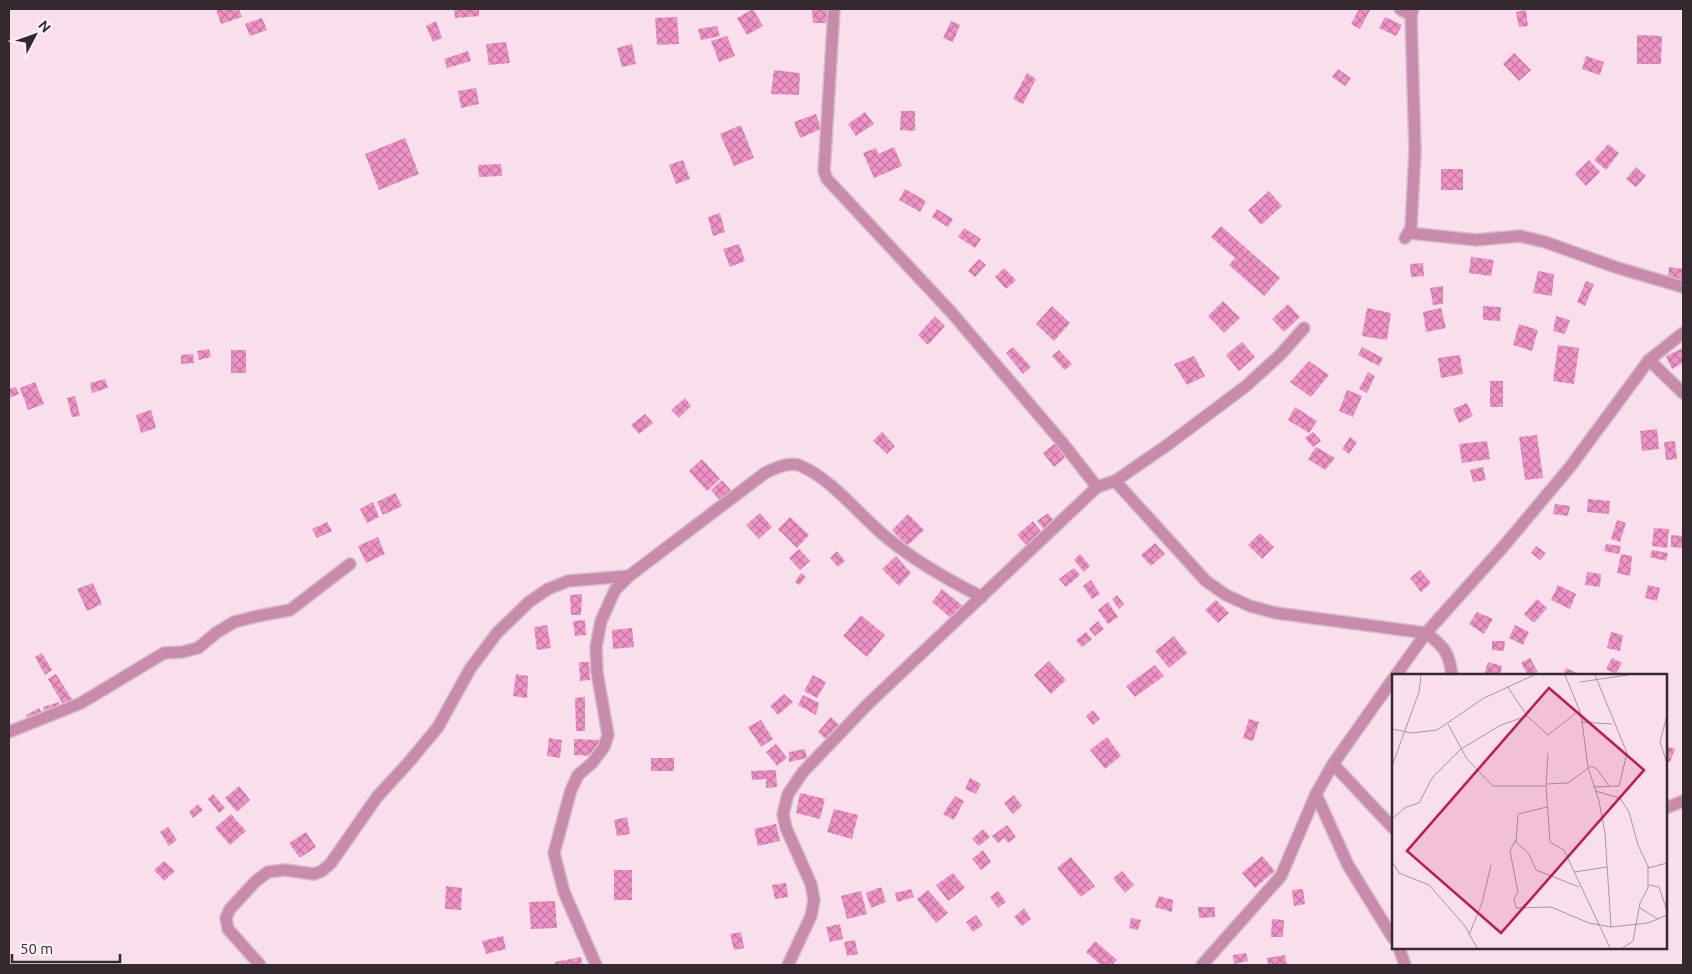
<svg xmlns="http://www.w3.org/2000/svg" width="1692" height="974" font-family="Ubuntu,sans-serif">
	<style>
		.building { fill: url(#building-cross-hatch) }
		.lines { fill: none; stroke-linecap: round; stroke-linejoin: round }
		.street-casing { stroke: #d5beca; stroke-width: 14 }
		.street { stroke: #c88bab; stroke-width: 11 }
		.inset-road { fill: none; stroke: #aa96a0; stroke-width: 1 }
		.view { fill: #c2185b; fill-opacity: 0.15; stroke: #c2185b; stroke-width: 2.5 }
		.inset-edge { fill: none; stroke: #33292e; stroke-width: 2.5 }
	</style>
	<defs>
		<pattern id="building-cross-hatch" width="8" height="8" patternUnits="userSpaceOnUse" patternTransform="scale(1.25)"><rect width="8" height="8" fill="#ef92c5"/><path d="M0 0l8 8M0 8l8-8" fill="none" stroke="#c277a0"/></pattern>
	</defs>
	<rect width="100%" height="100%" fill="#f9dfec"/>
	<!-- building -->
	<g class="building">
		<path d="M216,9H239L242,17L221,24Z"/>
		<path d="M454,9H479V16L455,18Z"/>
		<path d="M753,9L763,26L747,35L737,18Z"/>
		<path d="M812,9H832V23H813Z"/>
		<path d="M1359,9L1370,10L1360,29L1351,24Z"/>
		<path d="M1526,10L1528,26L1519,27L1516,12Z"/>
		<path d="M677,17L679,44L657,45L655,18Z"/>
		<path d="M1385,17L1402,25L1396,36L1379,28Z"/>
		<path d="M262,18L267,30L250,36L245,24Z"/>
		<path d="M436,21L442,38L433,42L426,26Z"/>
		<path d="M951,21L960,25L953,42L943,38Z"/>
		<path d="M717,26L720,36L701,40L698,29Z"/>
		<path d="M1637,35L1662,36L1661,64H1637Z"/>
		<path d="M727,36L735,56L719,62L711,41Z"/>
		<path d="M506,42L510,63L489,65L486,44Z"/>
		<path d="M632,44L636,64L622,67L617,48Z"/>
		<path d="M468,51L471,61L447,68L444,59Z"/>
		<path d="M1514,53L1531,70L1519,81L1503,64Z"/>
		<path d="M1586,56L1604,62L1600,75L1582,69Z"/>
		<path d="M1338,69L1351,78L1345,86L1332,77Z"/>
		<path d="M774,70L800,73L799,95L771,94Z"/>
		<path d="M1027,73L1036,79L1023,104L1013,99Z"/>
		<path d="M476,88L479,104L461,108L458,91Z"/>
		<path d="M901,111H915V131L900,130Z"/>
		<path d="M865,112L874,124L856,136L848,124Z"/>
		<path d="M816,114L821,129L800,138L794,122Z"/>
		<path d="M741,125L754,158L734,166L720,134Z"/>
		<path d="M405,138L419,174L379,190L365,154Z"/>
		<path d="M1608,144L1619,153L1606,170L1594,160Z"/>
		<path d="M894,147L902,166L874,178L863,153L876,148L878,154Z"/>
		<path d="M683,160L690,179L676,184L669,165Z"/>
		<path d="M1589,160L1600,172L1586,186L1575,174Z"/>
		<path d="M501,164L502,176L479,177L478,165Z"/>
		<path d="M1636,167L1646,176L1636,187L1626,179Z"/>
		<rect x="1441" y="169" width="22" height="21"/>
		<path d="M905,189L926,201L920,212L899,200Z"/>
		<path d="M1269,191L1282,206L1261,225L1248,210Z"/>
		<path d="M937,209L953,219L948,227L932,217Z"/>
		<path d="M720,213L725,232L713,236L708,217Z"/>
		<path d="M1221,226L1280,278L1264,296L1229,265L1235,258L1211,237Z"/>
		<path d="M964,228L981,239L975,248L958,237Z"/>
		<path d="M739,244L745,261L730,267L723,249Z"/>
		<path d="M1471,257L1494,260L1491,276L1469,273Z"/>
		<path d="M979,259L986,265L975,277L968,271Z"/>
		<path d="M1423,263L1424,276L1411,277L1410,264Z"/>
		<path d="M1669,267L1683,269V280L1668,278Z"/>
		<path d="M1004,268L1016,280L1006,289L995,277Z"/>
		<path d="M1538,271L1554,274L1552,296L1533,293Z"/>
		<path d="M1586,281L1594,284L1585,306L1577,302Z"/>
		<path d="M1443,286V304L1433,305L1430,288Z"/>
		<path d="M1223,301L1240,318L1224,333L1208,316Z"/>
		<path d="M1288,304L1300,317L1284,332L1272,319Z"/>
		<path d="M1052,306L1070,323L1054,341L1036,324Z"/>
		<path d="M1483,306L1501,307L1500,321L1483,320Z"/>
		<path d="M1367,308L1391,313L1387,340L1362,336Z"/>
		<path d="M1441,308L1446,328L1426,332L1423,312Z"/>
		<path d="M935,316L945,326L928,345L918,335Z"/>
		<path d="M1556,316L1570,320L1565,334L1553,331Z"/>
		<path d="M1519,324L1538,330L1532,351L1513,345Z"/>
		<path d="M1242,342L1255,357L1239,371L1226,355Z"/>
		<path d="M1558,345L1579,348L1574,384L1553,381Z"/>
		<path d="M1013,347L1031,367L1023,374L1006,353Z"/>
		<path d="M1362,347L1383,358L1379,366L1358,355Z"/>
		<path d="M1683,348V363L1672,369L1666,356Z"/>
		<path d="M209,349L211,357L199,360L197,351Z"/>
		<rect x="231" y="350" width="15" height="23"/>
		<path d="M1059,350L1072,364L1065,370L1052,356Z"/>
		<path d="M193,354L194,363L181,364V355Z"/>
		<path d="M1460,355L1463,374L1441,378L1438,358Z"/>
		<path d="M1194,356L1205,376L1187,385L1174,364Z"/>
		<path d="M1309,361L1329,375L1311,397L1290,382Z"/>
		<path d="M1368,372L1375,376L1367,393L1359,389Z"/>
		<path d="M105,379L108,388L92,393L90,383Z"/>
		<rect x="1490" y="381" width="13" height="26"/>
		<path d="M35,382L44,404L28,410L20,388Z"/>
		<path d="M16,387L19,394L9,398V389Z"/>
		<path d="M1347,390L1362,396L1353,417L1339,411Z"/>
		<path d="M75,396L80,416L72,417L67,398Z"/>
		<path d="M685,398L691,406L679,418L671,410Z"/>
		<path d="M1467,403L1473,416L1459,423L1453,409Z"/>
		<path d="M1295,407L1317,421L1309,433L1288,420Z"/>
		<path d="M151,410L156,428L141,433L136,415Z"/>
		<path d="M645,414L653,423L639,434L631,425Z"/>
		<path d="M1657,429L1659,449L1642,451L1640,431Z"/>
		<path d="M882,432L895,446L887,454L873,441Z"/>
		<path d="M1313,432L1321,441L1313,447L1305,438Z"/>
		<path d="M1537,435L1543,478L1525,480L1519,437Z"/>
		<path d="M1350,437L1357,442L1349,454L1342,449Z"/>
		<path d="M1487,441L1490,459L1462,463L1459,444Z"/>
		<path d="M1675,441L1677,459L1666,460L1664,442Z"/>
		<path d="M1055,443L1066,457L1054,467L1043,453Z"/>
		<path d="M1316,447L1335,458L1325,470L1308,459Z"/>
		<path d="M702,459L720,479L707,491L689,471Z"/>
		<path d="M1483,467L1486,480L1473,482L1470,470Z"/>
		<path d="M722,480L734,494L723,504L711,490Z"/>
		<path d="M395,493L402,506L383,515L377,502Z"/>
		<path d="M1588,499L1610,501L1609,514L1587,512Z"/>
		<path d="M373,502L379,517L367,523L360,509Z"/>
		<path d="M1555,504L1570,506L1568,516L1553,514Z"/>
		<path d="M760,513L772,527L759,539L746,525Z"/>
		<path d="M1048,513L1054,521L1044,529L1037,521Z"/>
		<path d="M908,514L924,530L907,546L892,530Z"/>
		<path d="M790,517L809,535L797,548L778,529Z"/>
		<path d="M1617,520L1626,523L1620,542L1611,539Z"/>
		<path d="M1033,521L1041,532L1026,545L1017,535Z"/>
		<path d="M327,522L332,531L317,538L312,529Z"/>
		<path d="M1654,528L1669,529L1667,548L1652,546Z"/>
		<path d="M1260,533L1274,547L1262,559L1248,545Z"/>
		<path d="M1671,535L1683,536V548L1671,547Z"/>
		<path d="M378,537L385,554L366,563L358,546Z"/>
		<path d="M1155,543L1165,554L1151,566L1141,555Z"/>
		<path d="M1606,544L1621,546L1619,554L1604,551Z"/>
		<path d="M1536,546L1546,553L1540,560L1531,553Z"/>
		<path d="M799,549L810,561L800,570L789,558Z"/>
		<path d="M1652,550L1668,553L1666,561L1650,557Z"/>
		<path d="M837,551L845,561L838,567L830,558Z"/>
		<path d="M1080,554L1090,566L1084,572L1074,560Z"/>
		<path d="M1621,554L1632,556L1630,576L1617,573Z"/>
		<path d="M896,556L911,573L899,586L882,569Z"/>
		<path d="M1074,568L1080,575L1066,587L1059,579Z"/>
		<path d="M1420,570L1431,583L1421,592L1410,578Z"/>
		<path d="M1587,572L1601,574L1600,587L1585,585Z"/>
		<path d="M801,573L806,577L799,585L795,582Z"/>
		<path d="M1091,580L1100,594L1092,599L1083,586Z"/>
		<path d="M93,583L102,604L87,611L77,589Z"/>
		<path d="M1558,585L1576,594L1570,609L1551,600Z"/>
		<path d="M1648,585L1660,588L1657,601L1645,598Z"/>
		<path d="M942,589L963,606L952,619L932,602Z"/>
		<path d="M582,594L581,615H571L570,595Z"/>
		<path d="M1117,595L1124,604L1119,609L1112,599Z"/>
		<path d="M1537,599L1547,608L1534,623L1524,614Z"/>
		<path d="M1216,600L1229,613L1218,623L1205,610Z"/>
		<path d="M1108,602L1118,617L1108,624L1098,610Z"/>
		<path d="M1477,612L1493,619L1484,634L1469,624Z"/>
		<path d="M861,615L885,635L867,657L843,636Z"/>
		<path d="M585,620L586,635L575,636L573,621Z"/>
		<path d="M1098,621L1104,629L1095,636L1089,629Z"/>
		<path d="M547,625L551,648L537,650L534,627Z"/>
		<path d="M1515,625L1529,632L1523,645L1509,638Z"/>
		<path d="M632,628L634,647L613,649L612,630Z"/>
		<path d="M1086,632L1092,639L1082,647L1076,640Z"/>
		<path d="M1611,632L1623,635L1620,651L1607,648Z"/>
		<path d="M1174,636L1187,653L1169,668L1155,651Z"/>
		<path d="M1492,641H1505L1504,651L1492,650Z"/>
		<path d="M42,653L52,670L45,675L35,657Z"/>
		<path d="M1530,658L1538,672L1532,675H1528L1521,663Z"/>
		<path d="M1612,658L1622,663L1616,674L1606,669Z"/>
		<path d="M1049,661L1066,680L1051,694L1034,675Z"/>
		<path d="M579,662H589L590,680L580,681Z"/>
		<path d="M1488,662L1502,666L1500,675H1484Z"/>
		<path d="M1155,665L1164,676L1135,697L1126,686Z"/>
		<path d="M1566,668L1581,675H1563Z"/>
		<path d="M56,674L73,701L64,706L48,679Z"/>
		<path d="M516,674L528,676L527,698L513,696Z"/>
		<path d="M813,675L826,682L817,698L804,691Z"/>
		<path d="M784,694L793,702L778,715L770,706Z"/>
		<path d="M803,695L819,703L816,715L798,705Z"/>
		<path d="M585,697V731H576L575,698Z"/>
		<path d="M59,702L61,710L45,715L43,707Z"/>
		<path d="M39,708L44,716L30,723L26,715Z"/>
		<path d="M1093,710L1100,719L1093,725L1086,716Z"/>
		<path d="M831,717L839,725L827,740L818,732Z"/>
		<path d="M1249,719L1259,722L1253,741L1243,738Z"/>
		<path d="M761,720L773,739L761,747L748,727Z"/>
		<path d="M1107,737L1121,756L1105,769L1090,750Z"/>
		<path d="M549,738L562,740L560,758L547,756Z"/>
		<path d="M574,739L601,740L594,756L574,755Z"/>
		<path d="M776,744L787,758L777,766L766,752Z"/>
		<path d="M1668,747L1675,749L1670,762L1666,761Z"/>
		<path d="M805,749L807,758L789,762V752Z"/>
		<rect x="651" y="758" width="23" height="13"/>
		<path d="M776,770L777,787L766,788V779L752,780L751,771Z"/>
		<path d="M970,778L981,784L976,794L965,789Z"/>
		<path d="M239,786L250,800L237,812L225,798Z"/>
		<path d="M800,793L825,799L820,819L796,813Z"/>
		<path d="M213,794L225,808L219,813L208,799Z"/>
		<path d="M1014,795L1022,806L1013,814L1004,803Z"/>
		<path d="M955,796L964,801L954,820L943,814Z"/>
		<path d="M198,804L203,810L193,818L189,812Z"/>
		<path d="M834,809L858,815L852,839L827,832Z"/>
		<path d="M231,814L246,831L230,845L215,828Z"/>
		<path d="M627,817L630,834L617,836L614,820Z"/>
		<path d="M776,824L780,841L758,846L754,829Z"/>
		<path d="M1007,825L1016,837L1008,843L1004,838L998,843L992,836Z"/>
		<path d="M168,827L177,840L169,846L160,832Z"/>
		<path d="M983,829L990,837L979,846L972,839Z"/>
		<path d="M306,832L316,847L300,858L289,843Z"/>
		<path d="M983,850L991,862L981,870L972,859Z"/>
		<path d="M1262,856L1275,871L1255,888L1242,873Z"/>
		<path d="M1071,857L1095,886L1081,897L1057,868Z"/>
		<path d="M164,861L175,871L164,881L154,870Z"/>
		<rect x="614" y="870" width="18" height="30"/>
		<path d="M1122,871L1134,885L1125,893L1113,878Z"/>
		<path d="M953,873L965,888L948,901L936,885Z"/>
		<path d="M786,883L788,897L775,899L772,885Z"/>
		<path d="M446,886L462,888L461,910L445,909Z"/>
		<path d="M881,887L886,902L871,908L866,893Z"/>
		<path d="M911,889L914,897L897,902L895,893Z"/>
		<path d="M1303,889L1305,904L1294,906L1292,890Z"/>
		<path d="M928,890L948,913L936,923L917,899Z"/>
		<path d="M861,891L867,914L847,919L841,896Z"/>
		<path d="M998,891L1006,902L998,908L990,897Z"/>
		<path d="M1159,896L1173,900L1172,912L1155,907Z"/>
		<path d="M555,901L557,928L531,929L529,902Z"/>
		<path d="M1198,907H1215V917L1199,918Z"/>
		<path d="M1024,908L1031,919L1022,926L1014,917Z"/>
		<path d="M976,915L983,925L973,932L966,922Z"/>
		<path d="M1131,918L1141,920L1138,930L1129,928Z"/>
		<path d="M1272,919L1284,920L1283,937H1271Z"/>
		<path d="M840,924L843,939L830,942L826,927Z"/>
		<path d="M741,932L744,948L734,950L730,934Z"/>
		<path d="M503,936L506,949L486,954L482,941Z"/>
		<path d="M855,940L858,954L847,956L844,942Z"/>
		<path d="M1095,941L1117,960L1112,965H1101L1086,952Z"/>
		<path d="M1246,953L1248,961L1234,964L1233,955Z"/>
		<path d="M1285,955L1287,965H1268L1267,958Z"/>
		<path d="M581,957L582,965H555V962Z"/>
	</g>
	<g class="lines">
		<defs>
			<g id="street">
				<path d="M834,9L825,156L824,171L827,179L951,312L1061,441L1097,487"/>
				<path d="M1400,9L1411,15"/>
				<path d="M1409,233L1476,240L1520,236L1545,242L1618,268L1683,287"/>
				<path d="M1405,238L1411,228L1415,151L1411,15L1413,9"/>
				<path d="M1649,360L1683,393"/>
				<path d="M1115,481L1206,581L1226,595L1250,606L1276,613L1426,633C1445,647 1449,653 1452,675"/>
				<path d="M1396,675L1426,633L1503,547L1570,467L1649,360L1683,333"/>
				<path d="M9,732L81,703L164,653L182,652L198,648L216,633L234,622L258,616L290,610L350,564"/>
				<path d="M1333,764L1393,828"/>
				<path d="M1316,794L1348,865L1393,938"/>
				<path d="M1666,808L1683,801"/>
				<path d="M1399,948L1405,965"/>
				<path d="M260,965L228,929L226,918L230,909L256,881L268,872L285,870L314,874L322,871L331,863L377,797L409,762L438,727L470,669L497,633L529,602L548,589L568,581L629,576"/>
				<path d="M596,965L564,892L554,853L571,790L578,775L592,763L604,747L608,735L597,672L596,647L601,621L615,590L629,576L765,473C775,468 790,461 801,466C833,480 859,515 886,537C916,562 948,580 982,597"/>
				<path d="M788,965L811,916L814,900L811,884L786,828L783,814L788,794L803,772L868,704L1097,487L1115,481L1166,446L1246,386L1280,355L1304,328"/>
				<path d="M1202,965L1281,876L1316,794L1333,764L1393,679"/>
			</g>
		</defs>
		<!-- street casing -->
		<use href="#street" class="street-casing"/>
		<!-- street -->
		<use href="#street" class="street"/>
	</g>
	<!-- overview -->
	<g transform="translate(1392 674)">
		<rect width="275" height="275" fill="#f9dfec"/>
		<path class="inset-road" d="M173,1L189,40L196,93L207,127L213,159L219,253M188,8L236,1M115,12L135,42L156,61M275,41L268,68L275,89M189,48L220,50M56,50L75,85L101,112H154M0,55L20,59L45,56L92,24L142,1M156,61L188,36M156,79L154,112L158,168L172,176L218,274M0,92L27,18L29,1M155,110L176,109L199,92L205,95L217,112M201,113L227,112L235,79L203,1M203,117L228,124L237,138L246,171L256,192V214L248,229L241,267L230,274M155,133L126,140L124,168L137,180L144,196L187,213M0,145L14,133L27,129L40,104L69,75L109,51L135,42M124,165L118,177L126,218L122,225L124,234L159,233L197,249L219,253L256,249L275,241M0,188L7,199L37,211L73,252L85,274M256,194L275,189M182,198L215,193M257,211L267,213L275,237M248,234L266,245M77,261L90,229L99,191"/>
		<path class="view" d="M157,14L252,96L109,259L15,177Z"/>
		<rect width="275" height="275" class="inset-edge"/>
	</g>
	<!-- border -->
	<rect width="1692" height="974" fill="none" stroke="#33292e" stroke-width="20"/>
	<!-- north arrow -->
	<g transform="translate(35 35) rotate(49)" stroke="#fcf1f6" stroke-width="4" paint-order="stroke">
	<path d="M0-4L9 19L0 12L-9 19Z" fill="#33292e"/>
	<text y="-8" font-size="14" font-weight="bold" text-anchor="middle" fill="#33292e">N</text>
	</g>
	<!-- scale -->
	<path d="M12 954v8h108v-8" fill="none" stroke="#33292e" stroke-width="2.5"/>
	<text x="20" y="954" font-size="15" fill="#33292e" stroke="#fcf1f6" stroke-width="4" paint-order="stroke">50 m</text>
</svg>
